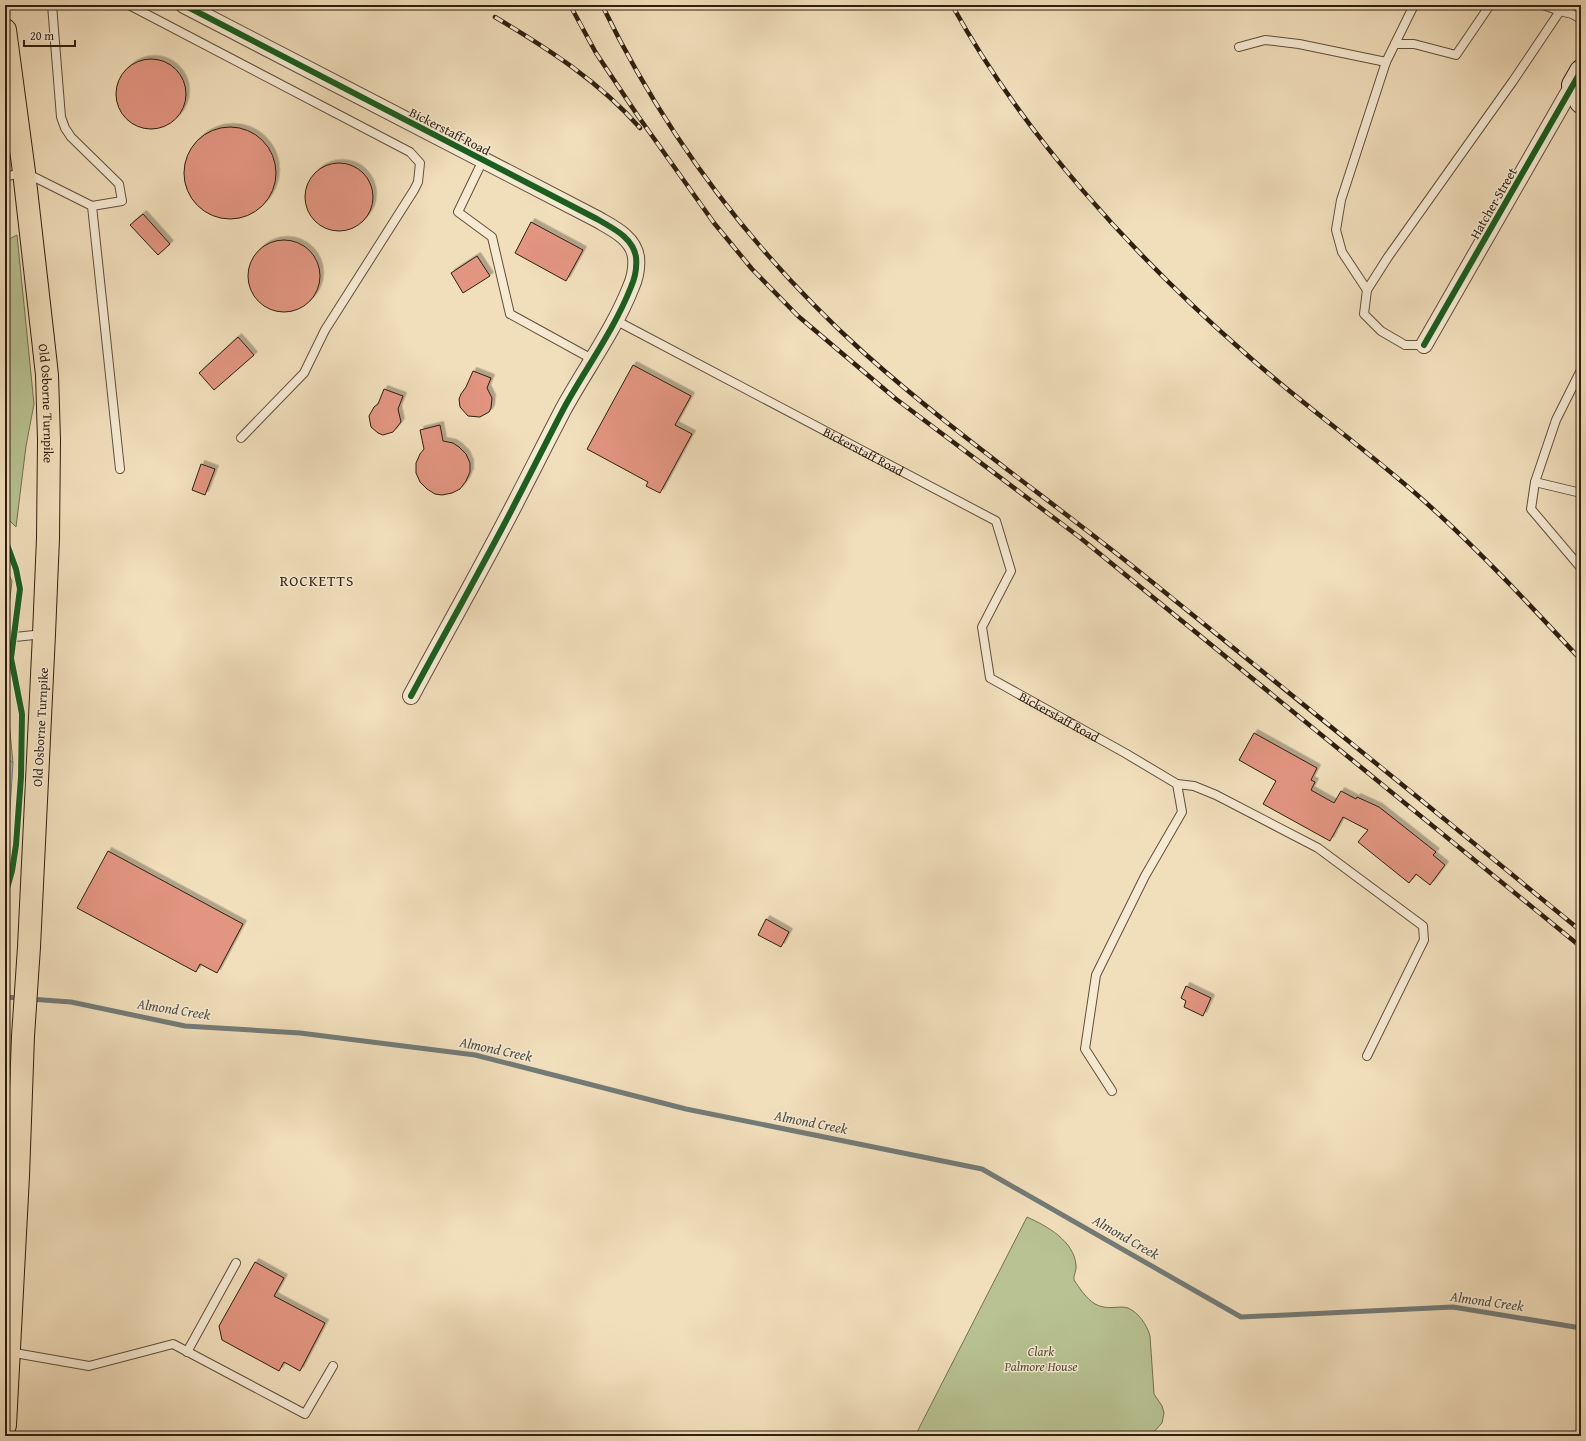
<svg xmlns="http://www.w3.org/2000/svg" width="1586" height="1441" font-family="'Gentium Book Plus',serif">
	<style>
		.green { fill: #b8c292; stroke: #747050 }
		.water { fill: #a0b9bc; stroke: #737b77 }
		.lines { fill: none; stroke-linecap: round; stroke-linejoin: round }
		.shore { stroke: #686c66; stroke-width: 1 }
		.stream { stroke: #737b77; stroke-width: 5 }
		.building { fill: #e29581; stroke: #2f1f0f; filter: url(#shadow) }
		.lane-casing { stroke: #604f3a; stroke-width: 10 }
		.street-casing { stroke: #604f3a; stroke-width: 18 }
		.secondary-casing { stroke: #2f1f0f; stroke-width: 24 }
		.primary-casing { stroke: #2f1f0f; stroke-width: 24 }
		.lane { stroke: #f6ead3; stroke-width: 8 }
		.street { stroke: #f6ead3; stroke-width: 16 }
		.secondary { stroke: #f6ead3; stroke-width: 22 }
		.primary { stroke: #f1debb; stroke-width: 22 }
		.rail-casing { stroke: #2f1f0f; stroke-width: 4.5 }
		.rail { stroke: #f6ead3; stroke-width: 3; stroke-dasharray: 9; stroke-linecap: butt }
		.cycleway-casing { stroke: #f6ead3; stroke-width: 8 }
		.cycleway { stroke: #1b5e20; stroke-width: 6 }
		.labels { text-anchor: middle; stroke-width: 3; stroke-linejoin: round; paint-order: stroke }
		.street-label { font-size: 13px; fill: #2f1f0f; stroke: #f6ead3 }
		.park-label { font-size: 13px; font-style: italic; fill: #585036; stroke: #f6ead3 }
		.water-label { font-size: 14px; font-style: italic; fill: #514d43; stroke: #f6ead3 }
		.quarter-label { font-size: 15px; letter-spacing: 1px; fill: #2f1f0f; stroke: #f6ead3 }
	</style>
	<defs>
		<filter id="shadow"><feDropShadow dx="3.5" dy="-3.5" stdDeviation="0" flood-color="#0004"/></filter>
	</defs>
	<rect width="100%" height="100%" fill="#f1debb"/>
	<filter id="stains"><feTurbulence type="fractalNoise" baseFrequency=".005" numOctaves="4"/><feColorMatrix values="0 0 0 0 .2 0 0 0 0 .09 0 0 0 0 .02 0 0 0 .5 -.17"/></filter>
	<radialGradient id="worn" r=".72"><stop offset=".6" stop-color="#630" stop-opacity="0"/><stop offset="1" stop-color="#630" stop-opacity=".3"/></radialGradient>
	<!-- green -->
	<g class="green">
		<path d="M17,235L34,404L26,446L16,527L5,516V241Z"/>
		<path d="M5,567L12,581L9,607L5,608Z"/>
		<path d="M5,690H6L13,763L5,756Z"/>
		<path d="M1027,1217C1047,1226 1074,1241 1076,1265C1077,1271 1073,1275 1074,1280C1080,1289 1086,1298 1095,1304C1108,1311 1119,1305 1128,1308C1139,1313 1147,1325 1150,1336L1154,1394L1162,1406L1164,1413L1162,1423L1150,1436H915Z"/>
	</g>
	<!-- water -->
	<path class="water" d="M5,756L13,763L7,855H5Z"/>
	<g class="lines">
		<!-- shore -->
		<path class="shore" d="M5,761L9,766L5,824"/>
		<!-- stream -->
		<g class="stream">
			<path d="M5,997L20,998"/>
			<path d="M30,999L71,1002L185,1026L300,1033L475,1055L686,1109L982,1169L1241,1317L1453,1307L1581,1328"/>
		</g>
	</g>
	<!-- building -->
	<g class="building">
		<circle cx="151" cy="94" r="35"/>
		<circle cx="230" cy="173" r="46"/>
		<circle cx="339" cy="197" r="34"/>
		<path d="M143,214L170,244L158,255L130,225Z"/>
		<path d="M531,222L583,250L566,281L515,253Z"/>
		<circle cx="284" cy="276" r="36"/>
		<path d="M477,256L490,276L463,293L451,273Z"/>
		<path d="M238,337L254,355L214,390L199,373Z"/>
		<path d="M633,365L691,396L675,425L692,434L660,493L646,486L648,482L587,449Z"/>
		<path d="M473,371L491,378L487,388L492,398L491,408L489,412L480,417L468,416L460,407L459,399L461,394L466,387Z"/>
		<path d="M384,389L403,396L398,409L401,422L393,432L383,435L378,433L371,427L369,416L374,407L378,404Z"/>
		<path d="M440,425L443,441L453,443L459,447L466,454L470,463V472L466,481L460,489L452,493L442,495L435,494L427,489L420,482L416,473V463L420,454L424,449L420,430Z"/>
		<path d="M201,464L215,469L205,495L192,490Z"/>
		<path d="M1254,733L1317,768L1311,780L1315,782L1311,790L1334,803L1341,791L1356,799L1357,797L1379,807L1436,852L1433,855L1445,865L1430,885L1416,874L1409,883L1358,842L1368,830L1343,817L1330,841L1263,804L1276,781L1239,760Z"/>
		<path d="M108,851L243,924L217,973L200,964L196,972L77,908Z"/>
		<path d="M766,919L789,932L781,947L758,935Z"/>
		<path d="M1186,986L1211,998L1203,1016L1184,1007L1186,1001L1181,998Z"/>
		<path d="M255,1262L284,1278L274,1296L325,1323L300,1371L284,1362L279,1371L222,1340L219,1326Z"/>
	</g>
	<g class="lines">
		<defs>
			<g id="lane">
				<path d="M52,5L61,117L65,128L71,137L119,184L122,201L92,206"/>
				<path d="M129,5L410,152L420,163L418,182L414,190L325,330L304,373L241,438"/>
				<path d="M1543,5L1560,11"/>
				<path d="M1395,44H1414L1456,55L1490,5"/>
				<path d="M1239,47L1265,40L1299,44L1386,62"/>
				<path d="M483,160L458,212L492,237L510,314L592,359"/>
				<path d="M5,177L24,172L92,206L120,469"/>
				<path d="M1367,290L1342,252L1336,230L1341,200L1386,62L1414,5"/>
				<path id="s1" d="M615,320L996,521L1011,571L982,627L990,678L1125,753L1177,784L1182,812L1145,876L1096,975L1085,1049L1112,1091"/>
				<path d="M1424,345H1405L1381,331L1364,314L1367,290L1388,257L1513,81L1560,11L1572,14L1581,19"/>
				<path d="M1581,370L1556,420L1535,482L1531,509L1581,568"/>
				<path d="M1535,482L1581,493"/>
				<path d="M5,638L44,634"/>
				<path d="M1177,784L1194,786L1216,795L1318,848L1423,926L1424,940L1367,1056"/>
				<path d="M9,1352L89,1366L173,1344L305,1414L333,1366"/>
				<path d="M187,1352L236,1263"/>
			</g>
			<g id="street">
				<path d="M184,5L597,219C612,228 633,237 636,257C637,267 635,278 631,287C614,330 586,368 564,408C542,450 521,493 499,534C470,589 440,642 411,696"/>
				<path d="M1424,345L1573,85L1580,88"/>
			</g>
			<path id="secondary" d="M1581,71L1573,85L1581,102"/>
			<g id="primary">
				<path id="s2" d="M5,30L24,172L43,339L47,375L49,440L48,538L44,634L29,947L23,1036L18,1176L5,1425"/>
			</g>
		</defs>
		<!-- lane casing -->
		<use href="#lane" class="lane-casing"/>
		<!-- street casing -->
		<use href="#street" class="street-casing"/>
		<!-- secondary casing -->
		<use href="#secondary" class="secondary-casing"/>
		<!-- primary casing -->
		<use href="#primary" class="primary-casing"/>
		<!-- lane -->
		<use href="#lane" class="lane"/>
		<!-- street -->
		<use href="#street" class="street"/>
		<!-- secondary -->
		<use href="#secondary" class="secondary"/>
		<!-- primary -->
		<use href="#primary" class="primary"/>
		<defs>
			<g id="rail">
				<path d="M570,5L596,53L638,116L714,223L752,269L798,316L896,399L1078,536L1581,947"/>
				<path d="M602,5C666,137 755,254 863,352C951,431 1049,499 1141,573C1288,691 1435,811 1581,931"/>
				<path d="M952,5C1024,136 1134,256 1246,354C1303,405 1366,449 1423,500C1479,550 1530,605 1581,660"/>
				<path d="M495,17C547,48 600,82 640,128"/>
			</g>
		</defs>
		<!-- rail casing -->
		<use href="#rail" class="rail-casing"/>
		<!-- rail -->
		<use href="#rail" class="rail"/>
		<defs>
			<g id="cycleway">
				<path d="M184,5L597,219C612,228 633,237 636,257C637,267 635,278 631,287C614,330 586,368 564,408C542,450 521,493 499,534C470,589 440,642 411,696"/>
				<path d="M1424,345L1581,71"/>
				<path d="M5,539L16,569L20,589L11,658L22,714L21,777L16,845L12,871L5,896"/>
			</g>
		</defs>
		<!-- cycleway casing -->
		<use href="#cycleway" class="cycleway-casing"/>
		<!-- cycleway -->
		<use href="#cycleway" class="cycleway"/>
	</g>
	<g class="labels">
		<!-- street labels -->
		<g class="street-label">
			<text transform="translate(450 131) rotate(27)" y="5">Bickerstaff Road</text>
			<text transform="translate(1493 203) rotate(-60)" y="5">Hatcher Street</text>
			<text dy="5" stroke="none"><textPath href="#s2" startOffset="376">Old Osborne Turnpike</textPath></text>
			<text dy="5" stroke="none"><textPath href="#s1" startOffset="281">Bickerstaff Road</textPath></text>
			<text dy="5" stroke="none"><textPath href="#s1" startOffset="677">Bickerstaff Road</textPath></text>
			<text transform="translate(40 727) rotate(-87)" y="5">Old Osborne Turnpike</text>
		</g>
		<!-- park labels -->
		<g class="park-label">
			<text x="1041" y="1356">Clark<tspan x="1041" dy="15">Palmore House</tspan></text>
		</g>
		<!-- water labels -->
		<g class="water-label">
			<text transform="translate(174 1009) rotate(9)" y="5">Almond Creek</text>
			<text transform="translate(496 1049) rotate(12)" y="5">Almond Creek</text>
			<text transform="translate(811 1122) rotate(11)" y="5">Almond Creek</text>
			<text transform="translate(1126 1237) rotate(30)" y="5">Almond Creek</text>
			<text transform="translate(1487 1301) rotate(8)" y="5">Almond Creek</text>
		</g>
		<!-- quarter labels -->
		<g class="quarter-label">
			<text x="317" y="586">ROCKETTS</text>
		</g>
	</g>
	<!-- margin -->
	<rect width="1586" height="1441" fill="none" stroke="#f1debb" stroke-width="20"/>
	<rect x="6" y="6" width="1574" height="1429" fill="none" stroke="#2f1f0f" stroke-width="2"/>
	<rect x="10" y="10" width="1566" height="1421" fill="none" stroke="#2f1f0f"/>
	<!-- scale -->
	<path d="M24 40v6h51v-6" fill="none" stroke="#2f1f0f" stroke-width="2"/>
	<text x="30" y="40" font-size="12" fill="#2f1f0f" stroke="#f6ead3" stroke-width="3" paint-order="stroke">20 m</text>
	<rect width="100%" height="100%" filter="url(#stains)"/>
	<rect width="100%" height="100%" fill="url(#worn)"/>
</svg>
